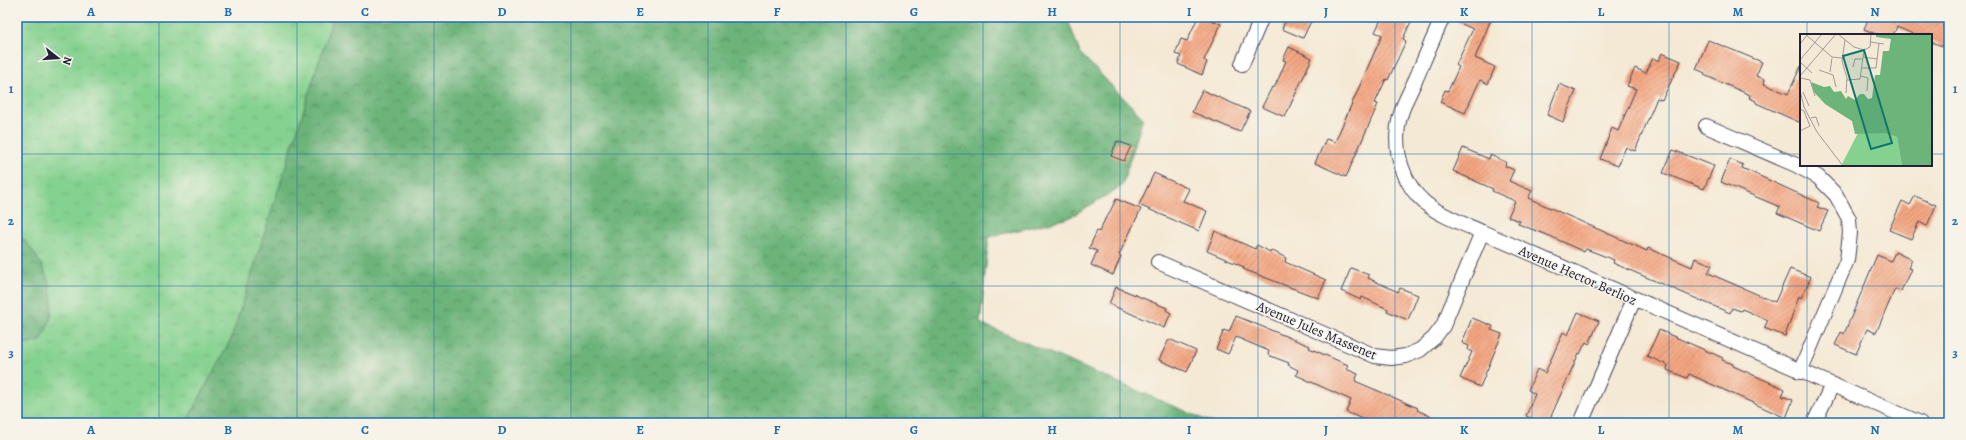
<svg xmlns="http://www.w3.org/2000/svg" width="1966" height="440" font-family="Alegreya,serif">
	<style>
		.grass { fill: url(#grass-tufts); stroke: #547a66 }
		.forest { fill: url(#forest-crowns); stroke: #476b5a }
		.building { fill: url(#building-hatch) }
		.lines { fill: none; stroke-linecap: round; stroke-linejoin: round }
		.street-casing { stroke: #424052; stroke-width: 16 }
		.street { stroke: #fff; stroke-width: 14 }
		.grid { fill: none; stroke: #1f6fb2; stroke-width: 1; stroke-opacity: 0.55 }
		.labels { text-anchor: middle; stroke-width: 3; stroke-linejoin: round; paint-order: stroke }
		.street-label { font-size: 14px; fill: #22223b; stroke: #f7f3e8 }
		.inset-road { fill: none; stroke: #a09997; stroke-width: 1 }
		.view { fill: #0f766e; fill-opacity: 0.15; stroke: #0f766e; stroke-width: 2 }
		.inset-edge { fill: none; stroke: #22223b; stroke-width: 2 }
		.neatline { fill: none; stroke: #1f6fb2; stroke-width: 1.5 }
		.grid-label { font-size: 13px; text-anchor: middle; font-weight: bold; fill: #1f6fb2 }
	</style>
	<defs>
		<pattern id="grass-tufts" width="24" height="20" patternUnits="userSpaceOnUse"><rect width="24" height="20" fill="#85d290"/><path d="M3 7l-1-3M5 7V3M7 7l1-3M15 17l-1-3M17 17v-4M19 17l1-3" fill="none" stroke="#73b47d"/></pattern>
		<pattern id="forest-crowns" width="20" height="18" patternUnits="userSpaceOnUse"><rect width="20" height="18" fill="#6cb47a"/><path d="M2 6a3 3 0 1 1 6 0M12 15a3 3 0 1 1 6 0" fill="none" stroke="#589265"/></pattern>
		<pattern id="building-hatch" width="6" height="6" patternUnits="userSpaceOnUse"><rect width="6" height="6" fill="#f4a681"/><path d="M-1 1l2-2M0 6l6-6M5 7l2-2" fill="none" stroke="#c5876b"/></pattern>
	</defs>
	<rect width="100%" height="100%" fill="#f7f3e8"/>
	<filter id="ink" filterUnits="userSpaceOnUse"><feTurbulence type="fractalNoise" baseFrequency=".025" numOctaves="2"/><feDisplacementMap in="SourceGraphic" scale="8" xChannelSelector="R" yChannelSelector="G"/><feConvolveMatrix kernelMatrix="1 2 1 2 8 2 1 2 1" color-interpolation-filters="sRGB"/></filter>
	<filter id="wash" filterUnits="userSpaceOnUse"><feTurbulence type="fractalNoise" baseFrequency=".012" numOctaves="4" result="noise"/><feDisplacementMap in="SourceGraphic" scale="16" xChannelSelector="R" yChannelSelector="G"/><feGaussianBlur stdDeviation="0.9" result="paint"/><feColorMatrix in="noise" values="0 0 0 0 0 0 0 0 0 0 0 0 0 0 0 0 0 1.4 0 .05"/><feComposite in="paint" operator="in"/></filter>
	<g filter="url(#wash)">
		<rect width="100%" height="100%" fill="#f4e9d4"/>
		<!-- grass -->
		<path class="grass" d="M17,17H333L234,334L186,423H17Z"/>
		<!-- forest -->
		<g class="forest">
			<path d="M333,17H1067L1080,53L1143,118L1122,186L1069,218L989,237L980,323L1213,423H186L231,339Z"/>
			<path d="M17,233C39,254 56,284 51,315C50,324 44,333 41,341L17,346Z"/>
		</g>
		<g id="blocks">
			<!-- building -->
			<g class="building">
				<path d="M1198,17H1204L1221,24L1204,60L1207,62L1202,75L1178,64L1181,56L1175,54L1181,39L1187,41Z"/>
				<path d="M1287,17H1313L1303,38L1282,29Z"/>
				<path d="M1382,17H1413L1403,39L1406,41L1388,80L1386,79L1375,103L1378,104L1346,177L1315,163L1326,139L1335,142L1382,35L1375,32Z"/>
				<path d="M1451,17H1492L1475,58L1495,67L1488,84L1480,80L1465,113L1440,102L1445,90L1448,91L1459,67L1456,65L1473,29L1451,19Z"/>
				<path d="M1869,17H1947L1943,26L1949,28V37L1945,47L1931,42V35H1915L1897,27L1893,35H1878L1864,29Z"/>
				<path d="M1708,40L1762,62L1756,76L1765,79L1764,84L1788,94L1801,66V123L1756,103V101L1749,98L1750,95L1704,75L1705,73L1696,69Z"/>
				<path d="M1289,47L1312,58L1285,117L1262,107L1272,87L1274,88L1280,75L1286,61L1283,60Z"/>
				<path d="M1662,53L1681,61L1662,100L1657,98L1635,151L1626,147L1618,166L1600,159L1612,128L1618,131L1636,89L1627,86L1635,68L1646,73L1653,58L1659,61Z"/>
				<path d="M1559,84L1576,91L1563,122L1547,115Z"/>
				<path d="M1202,90L1250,111L1240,132L1192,112Z"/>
				<path d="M1117,141L1131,146L1124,161L1111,156Z"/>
				<path d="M1463,148L1489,159L1490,155L1506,162L1505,166L1514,170L1509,181L1532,191L1528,198L1647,251L1648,248L1692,267L1695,258L1712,265L1708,273L1775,302L1790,269L1811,277L1801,298L1799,296L1785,336L1764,328L1768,320L1742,309L1741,311L1732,308L1730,313L1613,263L1614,260L1599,254L1586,249L1584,252L1550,236L1518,224L1520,221L1508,217L1515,201L1492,191L1493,189L1453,171Z"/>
				<path d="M1673,150L1714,166L1704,189L1663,173Z"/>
				<path d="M1730,159L1743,165L1742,168L1819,203L1817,207L1828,211L1819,231L1777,213L1780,207L1721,182Z"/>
				<path d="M1154,173L1189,189L1183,201L1207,211L1199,231L1139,205Z"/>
				<path d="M1915,196L1936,205L1927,226L1919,222L1911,239L1889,230L1902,201L1910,205Z"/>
				<path d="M1116,199L1141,209L1119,255L1121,256L1113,275L1091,265L1097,251L1089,248L1097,231L1099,232L1106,217L1108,216Z"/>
				<path d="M1215,231L1255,249L1257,245L1270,252L1271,250L1286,258L1285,262L1326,280L1318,298L1243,269L1244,267L1207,251Z"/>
				<path d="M1895,252L1912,260L1908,268L1911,269L1901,291L1895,289L1876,333L1867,329L1856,354L1835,345L1841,332L1844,334L1877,255L1891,261Z"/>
				<path d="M1351,268L1369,275L1368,278L1398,292L1400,288L1418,295L1408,320L1387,311L1388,309L1362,297L1361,300L1341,291Z"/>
				<path d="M1116,287L1167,308L1166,310L1171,313L1164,328L1109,304Z"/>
				<path d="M1578,312L1599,321L1589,344L1586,342L1580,354L1579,353L1548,423H1542L1526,416L1535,394L1528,390L1537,369L1545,373L1563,332L1568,335Z"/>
				<path d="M1236,316L1310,346L1309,348L1348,365L1346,369L1358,374L1355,381L1418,408L1417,410L1445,423H1372L1346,412L1351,400L1296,375L1298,370L1288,365L1289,363L1268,355L1269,351L1236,337L1228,354L1216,349L1224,330L1229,332Z"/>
				<path d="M1472,318L1493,326L1491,330L1502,334L1480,387L1460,378L1472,352L1468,350L1469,346L1462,343Z"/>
				<path d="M1659,330L1723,358L1722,360L1733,364V366L1785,389L1782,396L1793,400L1786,418L1689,374L1687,378L1667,370L1668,365L1647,356Z"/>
				<path d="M1169,339L1196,351L1187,372L1159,360Z"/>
			</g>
		</g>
	</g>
	<g filter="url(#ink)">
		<use href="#blocks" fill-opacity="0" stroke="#424052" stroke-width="1"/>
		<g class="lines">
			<defs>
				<g id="street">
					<path d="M1443,17C1433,38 1424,60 1415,81C1408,96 1400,110 1398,126C1394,154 1404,185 1425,203C1441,216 1464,224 1482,232L1920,423"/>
					<path d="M1242,64L1262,17"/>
					<path d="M1706,126L1796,165L1818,177L1836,195L1849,219L1850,233L1847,260L1800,372"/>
					<path d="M1158,262L1375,356L1391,358L1406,356L1420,350L1434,338L1443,326L1482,232"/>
					<path d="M1581,423L1634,299"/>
					<path d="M1814,423L1832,385"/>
				</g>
			</defs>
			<!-- street casing -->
			<use href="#street" class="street-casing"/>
			<!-- street -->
			<use href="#street" class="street"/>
		</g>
	</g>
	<!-- grid -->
	<path class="grid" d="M159,17V423M297,17V423M434,17V423M571,17V423M708,17V423M846,17V423M983,17V423M1120,17V423M1258,17V423M1395,17V423M1532,17V423M1669,17V423M1807,17V35M17,154H1801M1931,154H1949M1807,165V423M17,286H1949"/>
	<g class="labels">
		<!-- street labels -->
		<g class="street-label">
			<text transform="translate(1578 275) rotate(24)" y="5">Avenue Hector Berlioz</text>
			<text transform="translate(1317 330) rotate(23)" y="5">Avenue Jules Massenet</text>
		</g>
	</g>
	<!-- overview -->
	<g transform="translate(1800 34)">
		<rect width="132" height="132" fill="#f4e9d4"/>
		<path d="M58,99H84L97,103L102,132H44L42,130Z" fill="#85d290"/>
		<path d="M76,0H132V132H102L97,103L84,99L55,100L52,87L25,70L14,58L11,48L24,53L30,52L34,58L41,57L46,65L48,62L55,66L60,60H64L68,65L72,64L75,41H80L83,17H89L91,5L76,3Z" fill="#6cb47a"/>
		<path class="inset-road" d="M5,0L32,23L42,24M38,0L54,13L64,16L70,13L71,0M45,6L42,27L47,44L46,59M70,8L84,10M0,10L8,0M63,23L77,25M0,26L22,0M0,28L12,39M53,33L55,25H63M62,34H76L79,9M19,36L33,41L36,53M30,38L32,24M0,42L36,0M61,42L68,44L67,57M0,44L10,46L15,62M47,46L60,45L64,16M0,56L4,73L17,98L43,132M3,58L9,72M0,75L4,77L10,92L0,97M11,84L16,83L19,92"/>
		<path class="view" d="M64,16L92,109L71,115L43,22Z"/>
		<rect width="132" height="132" class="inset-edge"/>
	</g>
	<!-- margin -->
	<rect width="1966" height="440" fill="none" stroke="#f7f3e8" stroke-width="44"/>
	<!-- north arrow -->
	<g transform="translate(58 58) rotate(107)" stroke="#f7f3e8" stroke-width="3" paint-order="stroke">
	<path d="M0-3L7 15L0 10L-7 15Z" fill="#22223b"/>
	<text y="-6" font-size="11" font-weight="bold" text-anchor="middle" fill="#22223b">N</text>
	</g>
	<rect x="22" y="22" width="1922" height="396" class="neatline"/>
	<g class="grid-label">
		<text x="91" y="16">A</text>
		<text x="228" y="16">B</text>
		<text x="365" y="16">C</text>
		<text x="502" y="16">D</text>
		<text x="640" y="16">E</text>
		<text x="777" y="16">F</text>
		<text x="914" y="16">G</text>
		<text x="1052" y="16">H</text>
		<text x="1189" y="16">I</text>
		<text x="1326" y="16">J</text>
		<text x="1464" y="16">K</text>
		<text x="1601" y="16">L</text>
		<text x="1738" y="16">M</text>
		<text x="1875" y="16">N</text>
		<text x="11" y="93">1</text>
		<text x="1955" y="93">1</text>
		<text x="11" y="225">2</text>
		<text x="1955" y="225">2</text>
		<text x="11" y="357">3</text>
		<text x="1955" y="357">3</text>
		<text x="91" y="434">A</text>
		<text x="228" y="434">B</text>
		<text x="365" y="434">C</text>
		<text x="502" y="434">D</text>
		<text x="640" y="434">E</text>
		<text x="777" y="434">F</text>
		<text x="914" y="434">G</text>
		<text x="1052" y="434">H</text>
		<text x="1189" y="434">I</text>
		<text x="1326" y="434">J</text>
		<text x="1464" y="434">K</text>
		<text x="1601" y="434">L</text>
		<text x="1738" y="434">M</text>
		<text x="1875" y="434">N</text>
	</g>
</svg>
